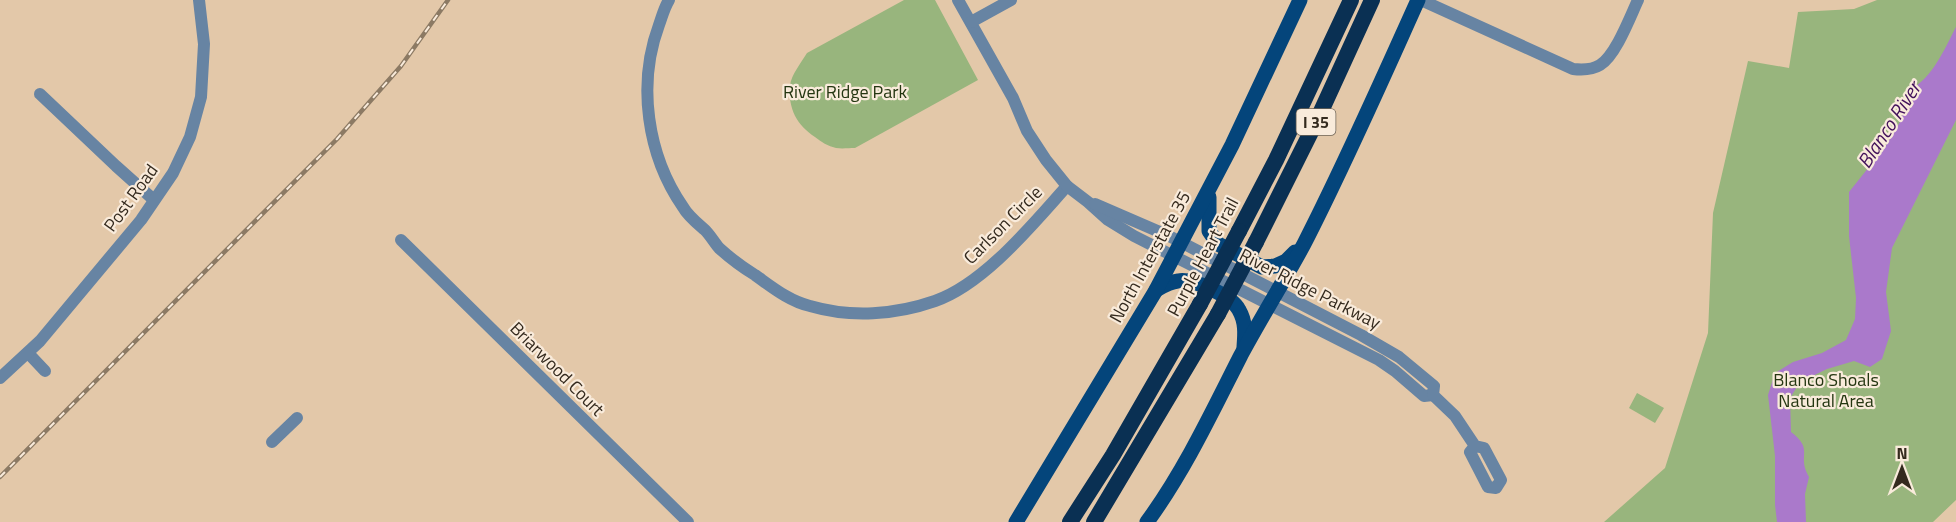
<svg xmlns="http://www.w3.org/2000/svg" width="1956" height="522" font-family="'Titillium Web',sans-serif">
	<style>
		.green { fill: #98b57d }
		.water { fill: #aa79cb }
		.lines { fill: none; stroke-linecap: round; stroke-linejoin: round }
		.minor { stroke: #6784a3; stroke-width: 12 }
		.major { stroke: #04457b; stroke-width: 15 }
		.highway { stroke: #0a3053; stroke-width: 16 }
		.rail-casing { stroke: #8c7a64; stroke-width: 4.5 }
		.rail { stroke: #f9ebdb; stroke-width: 2; stroke-dasharray: 7; stroke-linecap: butt }
		.highway-bridge { stroke: #0a3053; stroke-width: 16 }
		.labels { text-anchor: middle; stroke-width: 4.5; stroke-linejoin: round; paint-order: stroke }
		.shield { fill: #f9ebdb; stroke: #6f6457; stroke-width: 1.5 }
		.shield-label { font-size: 16px; font-weight: bold; fill: #342a1e }
		.park-label { font-size: 18px; fill: #243611; stroke: #f9ebdb }
		.street-label { font-size: 18px; fill: #342a1e; stroke: #f9ebdb }
		.water-label { font-size: 20px; font-style: italic; fill: #41105a; stroke: #f9ebdb }
	</style>
	<rect width="100%" height="100%" fill="#e3c8a9"/>
	<!-- green -->
	<g class="green">
		<path d="M904,0H935L978,80L855,148C849,148 842,149 836,148C828,146 821,142 815,137C797,125 788,109 790,86C791,75 801,63 807,53Z"/>
		<path d="M1877,0H1956V500L1933,522H1604L1665,468L1708,333L1713,213L1748,61L1789,68L1798,12L1854,9Z"/>
		<path d="M1637,393L1664,408L1655,423L1629,408Z"/>
	</g>
	<!-- water -->
	<path class="water" d="M1956,27V120L1892,248L1886,292L1891,331L1882,359L1870,367L1854,361L1827,369L1800,382L1790,398L1791,432C1815,450 1796,455 1809,477L1805,494L1806,522H1777L1775,505V456L1768,395L1775,373L1793,362L1822,353L1846,340L1855,319L1856,298L1849,236V192L1885,147L1900,122L1910,90C1933,77 1944,50 1956,27Z"/>
	<g class="lines">
		<!-- minor -->
		<g class="minor">
			<path d="M669,0C664,8 662,17 659,25C637,84 647,155 683,207C688,216 697,223 705,230C710,235 714,242 719,248C730,258 742,267 755,275C772,287 789,301 810,306C851,318 895,315 935,301C984,284 1032,225 1067,186"/>
			<path d="M958,0L1013,98L1027,131L1046,160L1067,186L1088,202L1108,220L1134,236L1379,360L1395,371L1424,396L1433,395"/>
			<path d="M1421,0L1573,69C1582,70 1592,70 1600,65C1616,55 1630,17 1638,0"/>
			<path d="M971,22L1011,0"/>
			<path d="M40,94L116,166L154,200"/>
			<path d="M1095,204L1169,236L1361,335L1399,357L1434,386L1433,395L1455,416L1475,446L1484,448L1501,480L1496,488L1488,487L1470,452L1475,446"/>
			<path d="M401,240L688,522"/>
			<path d="M28,353L45,371"/>
			<path d="M0,378L40,341L141,220L173,173L190,137L201,97L204,44L199,0"/>
			<path d="M272,442L297,418"/>
		</g>
		<!-- major -->
		<g class="major">
			<path d="M1209,197V231L1218,244L1262,267L1275,266L1286,261L1295,252"/>
			<path d="M1156,290C1163,286 1169,282 1178,281C1193,278 1232,296 1239,310C1246,322 1245,334 1244,347"/>
			<path d="M1016,522L1156,290L1232,145L1300,0"/>
			<path d="M1147,522C1185,470 1212,412 1241,355C1261,318 1284,281 1304,244C1345,164 1381,82 1418,0"/>
		</g>
		<!-- highway -->
		<g class="highway">
			<path d="M1239,231L1276,160L1351,0"/>
			<path d="M1256,242L1318,118L1372,0"/>
			<path d="M1070,522L1113,455L1200,304"/>
			<path d="M1094,522L1218,314"/>
		</g>
		<defs>
			<path id="rail" d="M0,477L337,139L401,66L448,0"/>
		</defs>
		<!-- rail casing -->
		<use href="#rail" class="rail-casing"/>
		<!-- rail -->
		<use href="#rail" class="rail"/>
		<!-- highway-bridge -->
		<g class="highway-bridge">
			<path d="M1200,304L1239,231"/>
			<path d="M1218,314L1256,242"/>
		</g>
	</g>
	<g class="labels">
		<!-- shield labels -->
		<rect class="shield" x="1296.5" y="109" width="39" height="26" rx="4.5"/>
		<g class="shield-label">
			<text x="1316" y="128">I 35</text>
		</g>
		<!-- park labels -->
		<g class="park-label">
			<text x="845" y="98">River Ridge Park</text>
			<text x="1826" y="386">Blanco Shoals<tspan x="1826" dy="21">Natural Area</tspan></text>
		</g>
		<!-- street labels -->
		<g class="street-label">
			<text transform="translate(131 198) rotate(-54)" y="6">Post Road</text>
			<text transform="translate(1003 225) rotate(-45)" y="6">Carlson Circle</text>
			<text transform="translate(1150 257) rotate(-61)" y="6">North Interstate 35</text>
			<text transform="translate(1203 257) rotate(-62)" y="6">Purple Heart Trail</text>
			<text transform="translate(1310 289) rotate(27)" y="6">River Ridge Parkway</text>
			<text transform="translate(557 369) rotate(45)" y="6">Briarwood Court</text>
		</g>
		<!-- water labels -->
		<g class="water-label">
			<text transform="translate(1889 125) rotate(-57)" y="7">Blanco River</text>
		</g>
	</g>
	<!-- north arrow -->
	<g transform="translate(1902 468)" stroke="#f9ebdb" stroke-width="4.5" paint-order="stroke">
	<path d="M0-4.5L10 22L0 15L-10 22Z" fill="#342a1e"/>
	<text y="-9" font-size="16" font-weight="bold" text-anchor="middle" fill="#342a1e">N</text>
	</g>
</svg>
